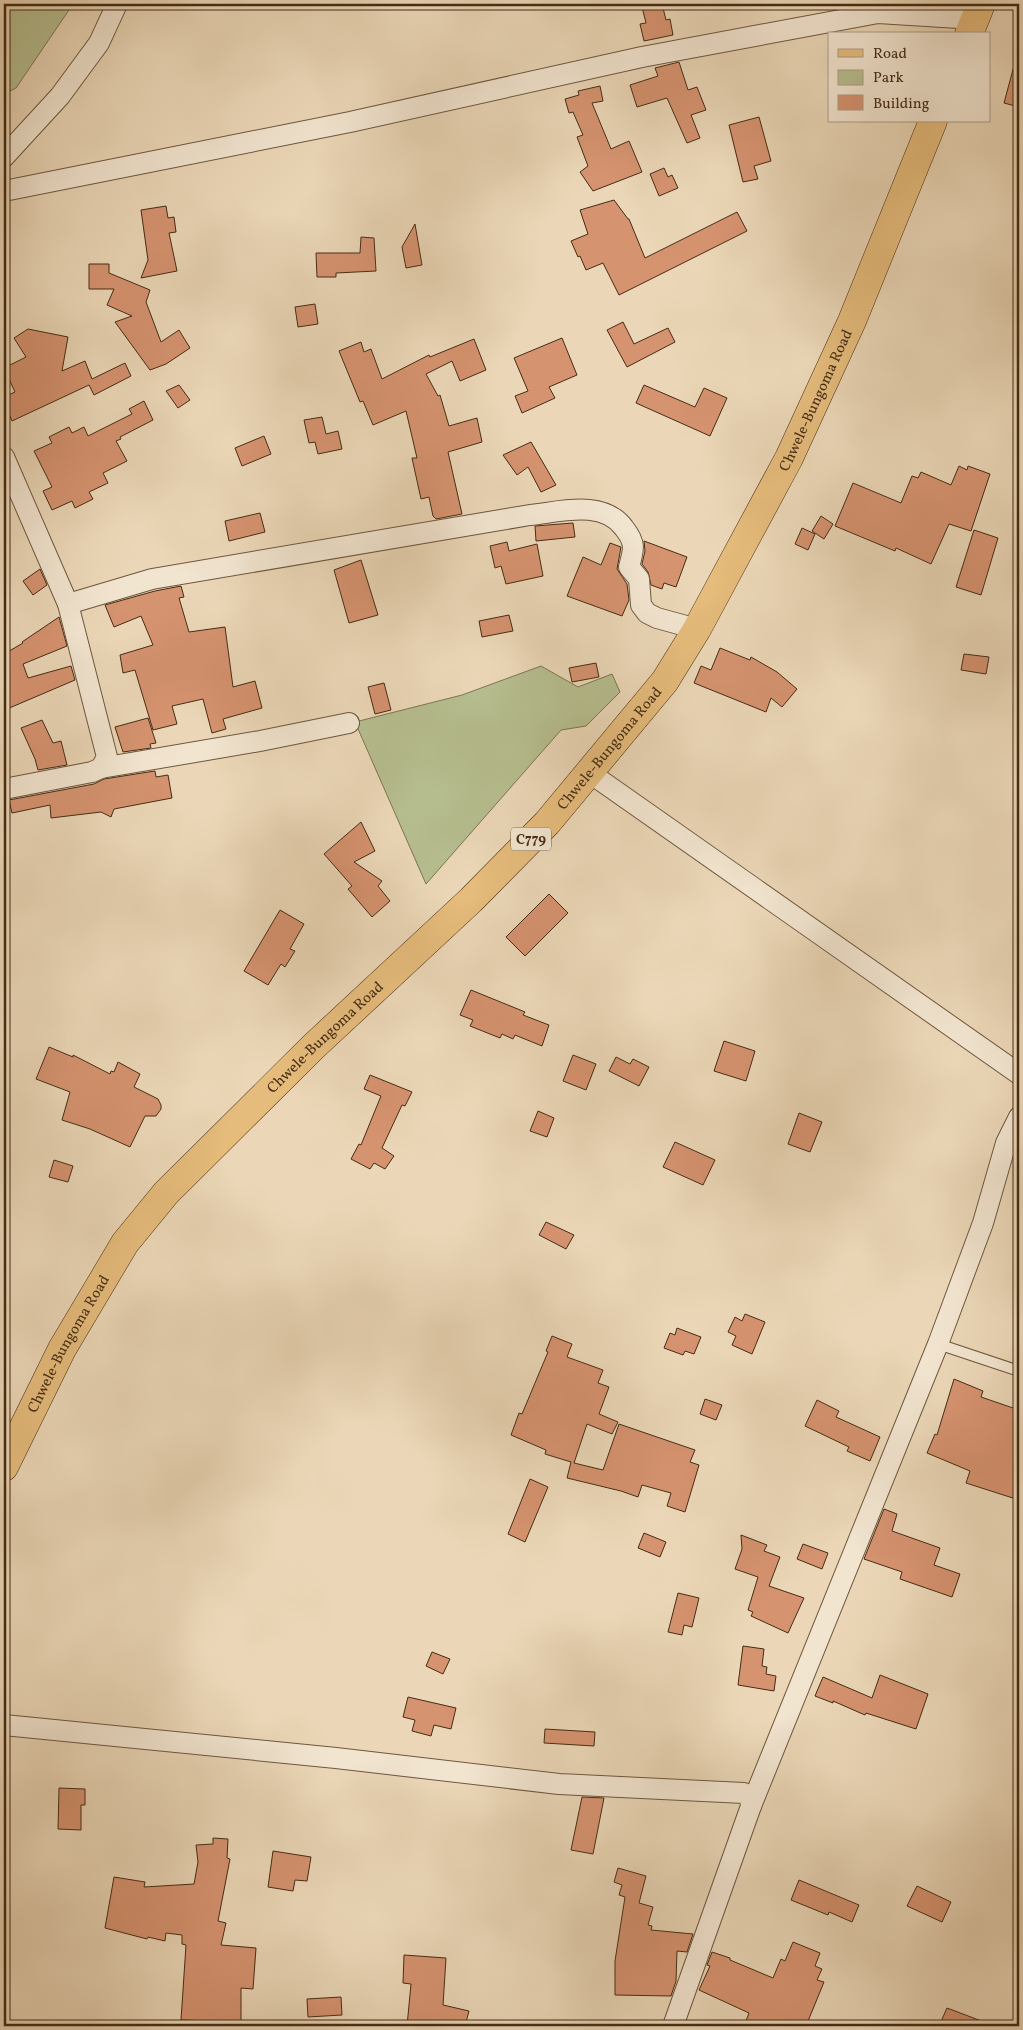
<svg xmlns="http://www.w3.org/2000/svg" width="1023" height="2030" font-family="Vollkorn,serif">
	<style>
		.green { fill: #b6be8f; stroke: #7e7552 }
		.building { fill: #d69370; stroke: #452c15 }
		.lines { fill: none; stroke-linecap: round; stroke-linejoin: round }
		.service-casing { stroke: #6e573e; stroke-width: 12 }
		.minor-casing { stroke: #6e573e; stroke-width: 22 }
		.primary-casing { stroke: #452c15; stroke-width: 29 }
		.service { stroke: #f2e5d0; stroke-width: 10 }
		.minor { stroke: #f2e5d0; stroke-width: 20 }
		.primary { stroke: #e6bc7c; stroke-width: 28 }
		.labels { text-anchor: middle; stroke-width: 4; stroke-linejoin: round; paint-order: stroke }
		.shield { fill: #f2e5d0; stroke: #79644d; stroke-width: 1 }
		.shield-label { font-size: 14px; font-weight: bold; fill: #452c15 }
		.street-label { font-size: 15px; fill: #452c15; stroke: #f2e5d0 }
	</style>
	<rect width="100%" height="100%" fill="#ebd7b7"/>
	<filter id="stains"><feTurbulence type="fractalNoise" baseFrequency=".004" numOctaves="4"/><feColorMatrix values="0 0 0 0 .2 0 0 0 0 .09 0 0 0 0 .02 0 0 0 .5 -.17"/></filter>
	<radialGradient id="worn" r=".72"><stop offset=".6" stop-color="#630" stop-opacity="0"/><stop offset="1" stop-color="#630" stop-opacity=".3"/></radialGradient>
	<!-- green -->
	<g class="green">
		<path d="M4,4H73L16,88L4,94Z"/>
		<path d="M541,666L578,687L612,674L620,692L586,726L561,730L426,884L355,722L462,695Z"/>
	</g>
	<!-- building -->
	<g class="building">
		<path d="M662,4L666,20L670,19L673,35L644,41L640,24L646,23L642,7Z"/>
		<path d="M679,62L688,90L697,87L706,110L691,115L700,138L687,143L667,98L637,107L630,85L658,76L655,68Z"/>
		<path d="M1015,62L1019,63V107L1004,103Z"/>
		<path d="M600,86L603,101L592,103L611,149L629,141L642,172L593,191L580,172L588,166L577,137L583,135L573,112L569,113L565,99L579,95L578,91Z"/>
		<path d="M759,117L771,161L754,166L758,179L743,182L729,125Z"/>
		<path d="M664,168L668,177L672,175L678,188L659,196L650,174Z"/>
		<path d="M614,200L628,219H629L645,258L737,212L747,231L619,295L603,263L586,270L580,256L578,257L571,241L588,234L580,210Z"/>
		<path d="M166,206L168,218L174,217L176,232L169,233L177,271L141,278L148,260L141,210Z"/>
		<path d="M415,224L422,265L406,268L402,247Z"/>
		<path d="M361,237L374,238L376,271L336,273V277H317L316,253H360Z"/>
		<path d="M89,264H109V273L150,290L146,302L161,342L179,330L190,348L166,364L150,370L115,322L132,316L107,305L114,289H89Z"/>
		<path d="M315,304L318,324L298,327L295,307Z"/>
		<path d="M623,322L634,344L668,328L675,342L627,367L607,330Z"/>
		<path d="M28,329L68,337L62,371L85,361L92,379L125,363L131,376L94,395L89,385L12,421L4,402V397L15,392L4,368L26,357L14,338Z"/>
		<path d="M562,338L577,375L549,387L555,398L522,413L515,396L528,391L514,358Z"/>
		<path d="M474,339L486,370L460,381L452,361L426,374L438,396L440,395L449,426L477,418L482,442L448,452L462,514L436,519L433,516L429,497L421,499L412,458H417L406,411L373,425L363,401L360,402L339,351L361,342L364,352L371,349L382,379L429,355L430,357Z"/>
		<path d="M179,385L190,400L178,408L166,391Z"/>
		<path d="M644,385L695,407L704,388L727,398L710,436L636,403Z"/>
		<path d="M144,401L153,420L120,437L121,439L116,441L127,461L103,473L108,483L89,492L93,499L75,508L72,501L52,510L43,491L52,487L34,451L52,443L49,437L69,427L72,433L84,427L88,436L132,414L129,409Z"/>
		<path d="M322,417L326,434L338,431L342,449L318,454L315,442L309,443L304,420Z"/>
		<path d="M264,436L271,454L242,466L235,448Z"/>
		<path d="M531,442L556,485L541,492L528,467L517,475L503,455Z"/>
		<path d="M959,466L967,470L968,466L990,474L971,531L949,524L931,564L896,548L895,551L835,526L853,483L901,503L912,476L918,478L921,472L951,485Z"/>
		<path d="M260,513L265,532L229,541L225,521Z"/>
		<path d="M821,516L833,524L824,539L812,531Z"/>
		<path d="M573,523L575,537L536,541L535,526Z"/>
		<path d="M802,528L815,534L808,550L795,544Z"/>
		<path d="M974,530L998,538L981,595L956,587Z"/>
		<path d="M644,541L687,557L676,587L664,583L662,589L651,585L648,572L642,564L645,551Z"/>
		<path d="M507,542L509,551L537,544L543,576L506,584L501,566L495,568L490,546Z"/>
		<path d="M610,543L621,547L617,569L627,584L629,600L622,616L567,596L583,557L601,565Z"/>
		<path d="M361,560L378,615L349,623L334,570Z"/>
		<path d="M40,569L47,585L33,595L23,581Z"/>
		<path d="M181,586L184,597L179,598L189,632L225,627L233,687L255,681L262,708L223,719L226,729L212,733L203,699L172,706L177,724L153,730L135,670L123,673L120,655L153,645L141,616L114,627L105,605L155,591Z"/>
		<path d="M509,615L513,631L482,637L479,621Z"/>
		<path d="M59,617L67,646L23,664L28,678L71,666L75,680L7,709L4,701V654L23,643L22,642Z"/>
		<path d="M720,648L750,660L751,657L777,672L797,689L782,707L771,698L766,712L694,683L701,666L711,670Z"/>
		<path d="M964,654L989,657L986,674L961,670Z"/>
		<path d="M596,663L599,677L572,682L569,668Z"/>
		<path d="M384,683L391,710L375,714L368,687Z"/>
		<path d="M148,718L156,743L150,744L151,748L123,752L115,727Z"/>
		<path d="M42,720L53,743L61,741L67,765L38,770L35,759L21,728Z"/>
		<path d="M155,771L156,777L168,775L172,798L114,809L111,817L101,812L51,818L50,805L12,813L9,800L94,784L104,779Z"/>
		<path d="M361,822L375,851L354,862L382,881L378,886L390,901L372,917L348,889L352,886L324,854Z"/>
		<path d="M549,894L568,913L525,956L506,937Z"/>
		<path d="M280,910L304,924L290,949L295,951L285,967L281,964L268,985L244,971Z"/>
		<path d="M471,990L525,1012L523,1015L549,1025L542,1046L515,1035L513,1039L502,1034L500,1038L470,1026L473,1020L460,1015Z"/>
		<path d="M724,1041L755,1051L746,1081L714,1071Z"/>
		<path d="M49,1047L73,1057V1055L110,1074L111,1071L114,1072L118,1062L140,1074L134,1087L158,1099L161,1105V1109L156,1116H145L130,1147L90,1129L62,1120L70,1092L36,1079Z"/>
		<path d="M573,1055L596,1064L586,1090L563,1081Z"/>
		<path d="M616,1057L630,1064L633,1059L649,1067L639,1086L609,1071Z"/>
		<path d="M370,1075L412,1092L405,1106L402,1105L382,1148L394,1156L385,1169L374,1163L370,1169L351,1159L359,1144L361,1145L381,1096L364,1089Z"/>
		<path d="M538,1111L554,1118L547,1137L530,1131Z"/>
		<path d="M799,1113L822,1122L810,1152L788,1144Z"/>
		<path d="M675,1142L715,1160L703,1185L663,1167Z"/>
		<path d="M54,1160L73,1166L68,1182L49,1177Z"/>
		<path d="M546,1222L574,1235L566,1249L539,1235Z"/>
		<path d="M745,1314L765,1322L752,1354L732,1345L736,1336L728,1332L735,1317L742,1321Z"/>
		<path d="M677,1328L701,1337L694,1354L685,1351L683,1355L664,1348L670,1333L675,1335Z"/>
		<path d="M552,1336L572,1344L567,1357L603,1370L598,1383L609,1387L599,1414L618,1422L612,1434L587,1424L574,1463L603,1470L619,1424L695,1450L690,1462L699,1465L685,1512L667,1506L671,1493L642,1485L638,1497L621,1491L567,1478L571,1462L545,1454L546,1450L511,1435L519,1413L522,1414L548,1352L546,1351Z"/>
		<path d="M954,1379L983,1391L981,1397L1019,1410V1500L966,1483L970,1471L927,1453L935,1434L937,1435Z"/>
		<path d="M705,1399L722,1405L716,1420L700,1414Z"/>
		<path d="M817,1400L839,1411L836,1417L880,1437L870,1461L847,1451L849,1447L805,1426Z"/>
		<path d="M530,1479L548,1487L525,1542L508,1534Z"/>
		<path d="M884,1509L897,1514L892,1531L940,1548L934,1565L960,1574L952,1597L900,1579L902,1572L864,1559Z"/>
		<path d="M644,1533L666,1542L660,1557L638,1548Z"/>
		<path d="M741,1535L767,1545L764,1551L780,1557L769,1586L804,1598L788,1633L751,1616L753,1612L748,1610L758,1577L735,1569L742,1549Z"/>
		<path d="M803,1544L828,1553L822,1569L797,1559Z"/>
		<path d="M678,1593L699,1598L692,1627L684,1625L682,1635L668,1632Z"/>
		<path d="M743,1646L764,1649L762,1666L767,1667L766,1674L776,1676L774,1691L738,1685Z"/>
		<path d="M432,1652L450,1659L443,1674L426,1666Z"/>
		<path d="M880,1675L928,1694L916,1729L866,1713L865,1715L833,1701V1703L815,1696L823,1677L872,1698Z"/>
		<path d="M408,1697L456,1708L451,1729L434,1725L431,1736L412,1731L415,1720L403,1717Z"/>
		<path d="M545,1729L595,1732L594,1746L544,1743Z"/>
		<path d="M59,1788L85,1789V1805H81V1830L58,1829Z"/>
		<path d="M582,1797L604,1798L593,1854L571,1850Z"/>
		<path d="M213,1838L228,1839L227,1858L230,1859L218,1921L226,1923L221,1945L256,1948L253,1989L241,1988V2022L181,2020L186,1945L182,1944V1935L166,1933L165,1941L148,1937L147,1939L105,1928L114,1877L145,1882L144,1887L194,1884L198,1862L196,1845L213,1844Z"/>
		<path d="M273,1851L311,1857L307,1881L295,1880L293,1891L268,1887Z"/>
		<path d="M618,1868L646,1876L639,1903L653,1907L648,1925L652,1926L651,1930L693,1934L687,1952L677,1951L676,1981L671,1996L615,1995V1961L625,1897L619,1895L622,1885L614,1882Z"/>
		<path d="M799,1880L859,1905L852,1922L829,1912L828,1915L791,1900Z"/>
		<path d="M917,1886L951,1902L942,1922L907,1906Z"/>
		<path d="M793,1942L820,1953L815,1966L822,1969L817,1980L824,1982L806,2026H744L749,2013L699,1990L710,1966L707,1965L712,1952L730,1958V1960L773,1978L781,1959L785,1961Z"/>
		<path d="M404,1955L446,1958L443,2005L469,2011L465,2026L439,2022V2026H407L411,1984L403,1983Z"/>
		<path d="M341,1997L342,2015L308,2017L307,1999Z"/>
		<path d="M947,2008L992,2025V2026H939Z"/>
	</g>
	<g class="lines">
		<defs>
			<path id="service" d="M938,1344L1019,1371"/>
			<g id="minor">
				<path d="M4,157L60,96L99,43L117,4"/>
				<path d="M4,191L350,122L642,57L878,13L975,19"/>
				<path d="M4,457L68,604L107,757L101,768L92,772L4,789"/>
				<path d="M68,604L152,579L530,515C560,512 603,499 624,528C636,543 634,549 629,567L639,579L641,605L647,613L657,618L697,629"/>
				<path d="M101,768L260,741L349,723"/>
				<path d="M590,773L1019,1074"/>
				<path d="M4,1725L336,1758L559,1784L744,1793L750,1798L751,1806L673,2026"/>
				<path d="M751,1806L938,1344L983,1223L1006,1143L1019,1117"/>
			</g>
			<g id="primary">
				<path d="M969,34L981,4"/>
				<path id="s1" d="M4,1467L62,1349L125,1243L166,1193L313,1047L471,900L547,823L665,681L697,629L789,458L852,321L933,121"/>
			</g>
		</defs>
		<!-- service casing -->
		<use href="#service" class="service-casing"/>
		<!-- minor casing -->
		<use href="#minor" class="minor-casing"/>
		<!-- primary casing -->
		<use href="#primary" class="primary-casing"/>
		<!-- service -->
		<use href="#service" class="service"/>
		<!-- minor -->
		<use href="#minor" class="minor"/>
		<!-- primary -->
		<use href="#primary" class="primary"/>
	</g>
	<g class="labels">
		<!-- shield labels -->
		<rect class="shield" x="511" y="827.5" width="40" height="23" rx="4"/>
		<g class="shield-label">
			<text x="531" y="844">C779</text>
		</g>
		<!-- street labels -->
		<g class="street-label">
			<text dy="5" stroke="none"><textPath href="#s1" startOffset="1354">Chwele-Bungoma Road</textPath></text>
			<text dy="5" stroke="none"><textPath href="#s1" startOffset="948">Chwele-Bungoma Road</textPath></text>
			<text dy="5" stroke="none"><textPath href="#s1" startOffset="542">Chwele-Bungoma Road</textPath></text>
			<text dy="5" stroke="none"><textPath href="#s1" startOffset="139">Chwele-Bungoma Road</textPath></text>
		</g>
	</g>
	<!-- margin -->
	<rect width="1023" height="2030" fill="none" stroke="#ebd7b7" stroke-width="20"/>
	<rect x="5" y="5" width="1013" height="2020" fill="none" stroke="#452c15" stroke-width="2.5"/>
	<rect x="10" y="10" width="1003" height="2010" fill="none" stroke="#452c15"/>
	<!-- legend -->
	<rect x="828" y="32" width="162" height="90" fill="#f2e5d0" stroke="#ad9b85"/>
	<rect x="838" y="49" width="25" height="8" fill="#e6bc7c" stroke="#ad9b85"/>
	<text x="873" y="58" font-size="15" fill="#452c15">Road</text>
	<rect x="838" y="70" width="25" height="15" fill="#b6be8f" stroke="#ad9b85"/>
	<text x="873" y="82" font-size="15" fill="#452c15">Park</text>
	<rect x="838" y="95" width="25" height="15" fill="#d69370" stroke="#ad9b85"/>
	<text x="873" y="108" font-size="15" fill="#452c15">Building</text>
	<rect width="100%" height="100%" filter="url(#stains)"/>
	<rect width="100%" height="100%" fill="url(#worn)"/>
</svg>
